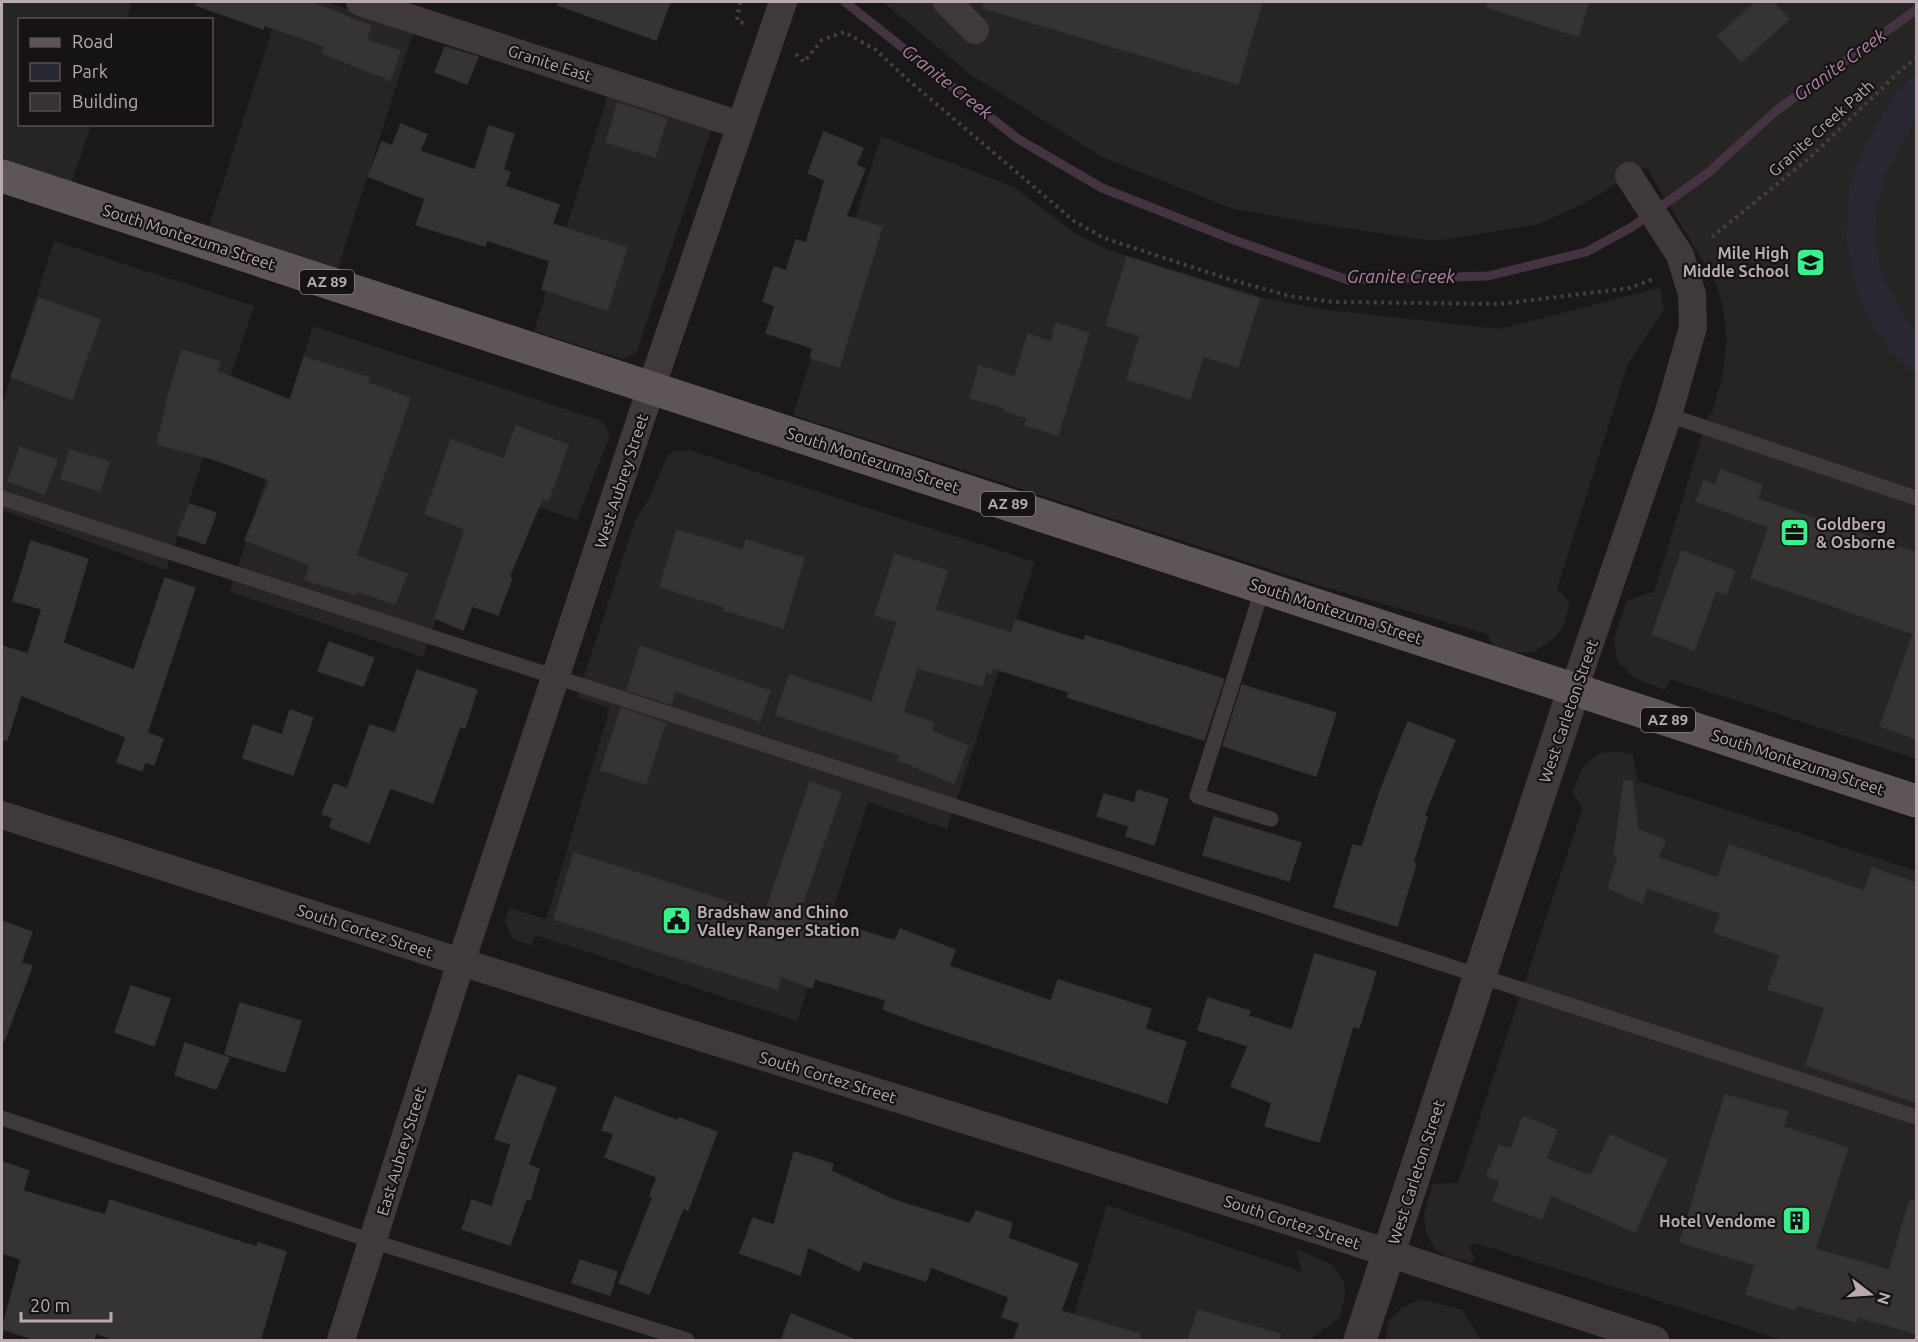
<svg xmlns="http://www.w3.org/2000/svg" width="1918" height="1342" font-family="Ubuntu,sans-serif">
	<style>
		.built { fill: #272424 }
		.green { fill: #282832 }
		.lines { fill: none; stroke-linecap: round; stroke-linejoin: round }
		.stream { stroke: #453341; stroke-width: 9 }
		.building { fill: #363333; stroke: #363233; stroke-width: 1.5 }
		.path { stroke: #463f42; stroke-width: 4; stroke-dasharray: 3 4.5; stroke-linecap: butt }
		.service { stroke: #3f393b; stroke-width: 15 }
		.minor { stroke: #3f393b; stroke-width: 28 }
		.tertiary { stroke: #3f393b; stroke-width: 33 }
		.primary { stroke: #5e5559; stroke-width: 33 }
		.labels { text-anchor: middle; stroke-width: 4.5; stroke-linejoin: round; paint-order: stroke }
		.shield { fill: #151313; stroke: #887d82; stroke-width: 1.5 }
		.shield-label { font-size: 15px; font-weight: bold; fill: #b9aab2 }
		.street-label { font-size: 16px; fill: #b9aab2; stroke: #151313 }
		.poi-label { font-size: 16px; font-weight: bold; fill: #b9aab2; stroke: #151313; text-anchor: end }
		.water-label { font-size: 18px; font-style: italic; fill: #b482a7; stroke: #151313 }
	</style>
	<rect width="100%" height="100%" fill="#1a1818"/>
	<!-- built -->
	<g class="built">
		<path d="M2,2H132L126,19L20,20V124L91,125L71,184L2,161Z"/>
		<path d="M281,2H326L414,30L338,268L209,226Z"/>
		<path d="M883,2H1916V759L1670,679L1665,690L1634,678L1617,660L1614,639L1627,600L1654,592L1709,413L1712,414L1722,377L1727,339L1723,307L1716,283L1646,167L1581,205L1536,225L1434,241L1337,227L1233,209L1102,157L970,74Z"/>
		<path d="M608,95L711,130L636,354L622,359L534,331Z"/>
		<path d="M881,136L1014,187L1073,232L1109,250L1264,298L1319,309L1499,329L1660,288L1664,309L1628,364L1557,589L1570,603L1563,627L1550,642L1533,652L1511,653L1495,649L1487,634L1318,585L793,415Z"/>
		<path d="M54,241L254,306L166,570L2,510V405Z"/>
		<path d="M313,326L602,421L610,435L577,520L482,489L423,657L230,592Z"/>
		<path d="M689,450L1035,562L947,829L868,802L797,1021L535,935L531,945L513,939L505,922L509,908L546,919L610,708L577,697L636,518L649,499L666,458L674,451Z"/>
		<path d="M1618,751L1633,755L1638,781L1916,871V1340H1783L1475,1243L1469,1247L1475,1259L1471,1262L1447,1257L1434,1248L1426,1232L1424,1215L1433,1184L1458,1183L1583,807L1572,793L1583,766L1601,753Z"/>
		<path d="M1107,1205L1302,1272L1296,1249L1331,1264L1344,1281L1345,1298L1339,1318L1309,1340H1066Z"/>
		<path d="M1421,1299L1463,1310L1480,1339L1483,1340H1385L1389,1321L1401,1308Z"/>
	</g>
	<!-- green -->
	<path class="green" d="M1916,74V120L1886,173L1877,207L1875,240L1880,267L1888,288L1905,317L1916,332V376L1889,349L1865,313L1851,270L1846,235L1849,188L1862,152L1896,93Z"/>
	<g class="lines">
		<!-- stream -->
		<path class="stream" d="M845,2L1018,139L1102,188L1234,240L1348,280L1488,276L1586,252L1632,227L1708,173L1777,110L1916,10"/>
	</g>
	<!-- building -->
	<g class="building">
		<path d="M197,2H311L371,26L366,40L400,51L390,80L322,53L325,46L264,25L263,29L196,5Z"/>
		<path d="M559,2H670L656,40L558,5Z"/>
		<path d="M984,2H1262L1238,84L983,8Z"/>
		<path d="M1488,2H1589L1578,36L1487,7Z"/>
		<path d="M1756,2H1773L1789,19L1741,62L1718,36Z"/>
		<path d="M445,47L478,57L467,84L435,72Z"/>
		<path d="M618,103L667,119L655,157L606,142Z"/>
		<path d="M401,124L427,135L420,151L475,170L489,126L514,134L503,170L510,172L505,186L559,205L552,224L627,248L607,310L542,289L550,261L487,240L485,246L416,225L425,199L368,176L382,142L392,146Z"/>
		<path d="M824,132L863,148L856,165L865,169L846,216L882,227L839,367L810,358L813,348L766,333L775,306L763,301L774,267L786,271L796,240L806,243L825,180L808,173Z"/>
		<path d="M1127,257L1259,299L1238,367L1203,356L1190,399L1127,379L1140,336L1106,325Z"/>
		<path d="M39,298L100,320L72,399L11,377Z"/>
		<path d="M1056,323L1089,333L1058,435L1025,425L1028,418L1005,411V408L970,398L979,366L1015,377L1028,334L1051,342Z"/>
		<path d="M182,350L220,362L217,371L290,400L304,357L369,378L368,383L410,398L356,556L407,574L395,604L356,591L355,594L305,580L310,565L245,540L270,480L213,459L157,444L168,400H167Z"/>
		<path d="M516,426L568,445L548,501L542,499L509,577L512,578L498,615L472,606L463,630L435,618L465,529L425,514L451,440L504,459Z"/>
		<path d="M20,447L57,460L44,494L8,481Z"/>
		<path d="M70,450L109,462L100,491L61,479Z"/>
		<path d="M1721,470L1762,485L1757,499L1917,553V635L1751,578L1769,527L1696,501L1704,481L1716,485Z"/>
		<path d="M189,504L216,513L205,544L178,535Z"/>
		<path d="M677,530L743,550L746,540L804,558L783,628L724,610L725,607L660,587Z"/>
		<path d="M31,541L88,559L63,643L134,670L165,578L195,588L147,733L163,739L154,765L145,762L142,771L117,762L126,737L21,695L7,740H2V646L28,654L42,609L13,601Z"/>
		<path d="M1682,551L1735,571L1726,594L1716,590L1694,650L1652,634Z"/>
		<path d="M895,554L947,571L935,610L1012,633L1016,620L1084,641L1086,636L1224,679L1204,740L1067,697L1069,692L993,668L991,673L986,671L982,686L917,668L903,712L934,723L931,731L968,746L954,783L898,760L900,755L776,715L789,675L872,702L897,622L875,615Z"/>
		<path d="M1913,635L1917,636V739L1880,726Z"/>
		<path d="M329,642L374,658L363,686L318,671Z"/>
		<path d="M640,646L770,691L760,721L675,691L671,704L627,690Z"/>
		<path d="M417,670L477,690L465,728L460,726L433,803L390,788L369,843L330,827L333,818L322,814L334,784L347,789L370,725L395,733Z"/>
		<path d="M1242,685L1336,713L1316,776L1223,746Z"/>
		<path d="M621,708L665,723L646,784L601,770Z"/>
		<path d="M290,710L313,718L293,775L243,758L253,725L282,735Z"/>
		<path d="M1408,722L1455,740L1424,816L1427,817L1413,863L1416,864L1397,926L1334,907L1353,845L1362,847L1381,789Z"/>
		<path d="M1624,781H1632L1638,830L1665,840L1658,858L1718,878L1729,845L1864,891L1872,868L1917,883V1103L1806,1065L1825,1008L1768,989L1780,955L1714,932L1721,913L1647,888L1642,903L1608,888L1618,856L1614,854Z"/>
		<path d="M810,782L841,793L801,908L843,925L895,941L900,929L955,950L949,966L1051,1001L1058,980L1151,1009L1145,1029L1186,1042L1167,1103L920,1023L883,1009L886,1000L815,979L812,988L781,976L777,989L554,919L574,853L765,913Z"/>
		<path d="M1138,790L1168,799L1154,845L1126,836L1129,826L1097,816L1104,794L1134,803Z"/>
		<path d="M1214,817L1301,843L1289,881L1203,855Z"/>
		<path d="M2,921L32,932L21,963L32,966L4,1041L2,1040Z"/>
		<path d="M1315,954L1376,972L1359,1028L1353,1026L1319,1142L1265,1126L1272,1103L1231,1086L1248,1046L1198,1030L1208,998L1250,1011L1248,1016L1292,1030Z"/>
		<path d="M131,986L170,999L154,1046L115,1032Z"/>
		<path d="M240,1003L301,1021L285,1072L225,1054Z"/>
		<path d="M185,1043L229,1058L216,1089L175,1075Z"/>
		<path d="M518,1075L556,1088L528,1165L539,1169L530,1200L526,1199L510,1245L462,1229L472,1200L492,1207L511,1144L495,1139Z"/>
		<path d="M1725,1095L1788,1112L1783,1127L1848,1148L1815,1249L1889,1270L1910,1200L1917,1201V1334L1858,1317L1856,1322L1797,1305L1795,1310L1746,1294L1755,1265L1680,1242Z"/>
		<path d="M615,1097L678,1121L679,1118L717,1132L688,1210L683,1208L649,1294L619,1283L653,1197L650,1196L657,1177L605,1157L614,1134L602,1130Z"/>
		<path d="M1523,1117L1557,1130L1546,1159L1591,1176L1610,1135L1667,1160L1635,1232L1551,1195L1542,1219L1493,1201L1500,1181L1487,1176L1499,1145L1511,1149Z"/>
		<path d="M794,1152L833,1164L831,1171L894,1200L970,1224L976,1211L1012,1223L1008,1238L1078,1264L1061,1311L1140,1334V1341H1013L1020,1323L1002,1317L1009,1297L931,1267L926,1281L863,1261L859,1271L808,1247L800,1275L740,1253L753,1218L774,1225Z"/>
		<path d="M2,1162L29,1171L23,1191L105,1215L110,1200L257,1247L258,1243L286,1252L260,1341H118L96,1333L93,1341H40L2,1329L21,1259L2,1253Z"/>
		<path d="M580,1260L617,1272L610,1295L572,1283Z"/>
		<path d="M1198,1310L1280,1334L1279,1341H1188Z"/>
		<path d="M791,1314L853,1339V1341H781Z"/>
	</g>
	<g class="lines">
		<!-- path -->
		<g class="path">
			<path d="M740,2L737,20L746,25"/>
			<path d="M796,54L804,62L822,40L844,32L876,50L907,79L1074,221L1104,238L1225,278L1289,296L1333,302L1500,304L1630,288L1656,278"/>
			<path d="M1712,237L1814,154L1901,70L1916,58"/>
		</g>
		<!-- service -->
		<g class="service">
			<path d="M1668,415L1916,498"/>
			<path d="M2,498L1916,1117"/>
			<path d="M1263,587L1197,796L1271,819"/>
			<path d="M2,1118L372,1241L687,1340"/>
		</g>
		<!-- minor -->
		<g class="minor">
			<path d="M360,2L740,125"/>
			<path d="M947,2L975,30"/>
			<path d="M1574,689L1668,415L1693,327L1692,294L1680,255L1629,176"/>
			<path d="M2,815L461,962L1330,1234L1655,1340"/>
			<path d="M341,1340L461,962L651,388L783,2"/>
		</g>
		<!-- tertiary -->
		<path class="tertiary" d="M1360,1340L1574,689"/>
		<!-- primary -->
		<path class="primary" d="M2,176L1916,801"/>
	</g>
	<!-- icons -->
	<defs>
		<symbol id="school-square" viewBox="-11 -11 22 22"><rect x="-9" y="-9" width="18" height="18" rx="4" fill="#3aef8c" stroke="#151313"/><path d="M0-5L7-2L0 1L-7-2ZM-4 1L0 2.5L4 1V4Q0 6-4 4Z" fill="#111"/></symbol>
		<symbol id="office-square" viewBox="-11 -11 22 22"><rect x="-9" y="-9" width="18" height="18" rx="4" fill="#3aef8c" stroke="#151313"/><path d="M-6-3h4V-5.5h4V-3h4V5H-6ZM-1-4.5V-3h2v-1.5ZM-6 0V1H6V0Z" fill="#111"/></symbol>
		<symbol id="civic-square" viewBox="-11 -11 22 22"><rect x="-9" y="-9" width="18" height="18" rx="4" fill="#3aef8c" stroke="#151313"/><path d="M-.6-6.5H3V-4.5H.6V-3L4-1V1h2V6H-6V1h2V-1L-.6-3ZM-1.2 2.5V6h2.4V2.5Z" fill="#111"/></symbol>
		<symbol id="building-square" viewBox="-11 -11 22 22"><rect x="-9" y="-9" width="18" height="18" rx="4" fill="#3aef8c" stroke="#151313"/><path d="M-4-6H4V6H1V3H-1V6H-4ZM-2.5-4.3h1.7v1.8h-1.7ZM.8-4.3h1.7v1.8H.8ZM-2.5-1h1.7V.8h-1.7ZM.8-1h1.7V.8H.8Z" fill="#111"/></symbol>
	</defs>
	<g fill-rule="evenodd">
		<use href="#school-square" x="1794" y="246" width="33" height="33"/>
		<use href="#office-square" x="1778" y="516" width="33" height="33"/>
		<use href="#civic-square" x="660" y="904" width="33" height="33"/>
		<use href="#building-square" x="1780" y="1204" width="33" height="33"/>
	</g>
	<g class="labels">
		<!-- shield labels -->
		<g class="shield">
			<rect x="300" y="270" width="54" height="24" rx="4.5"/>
			<rect x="981" y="492" width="54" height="24" rx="4.5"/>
			<rect x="1641" y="708" width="54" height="24" rx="4.5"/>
		</g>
		<g class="shield-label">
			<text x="327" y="287">AZ 89</text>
			<text x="1008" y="509">AZ 89</text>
			<text x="1668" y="725">AZ 89</text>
		</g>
		<!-- street labels -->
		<g class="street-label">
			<text transform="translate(550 63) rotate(18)" y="6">Granite East</text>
			<text transform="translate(1821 128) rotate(-42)" y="6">Granite Creek Path</text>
			<text transform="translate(189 237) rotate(18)" y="6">South Montezuma Street</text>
			<text transform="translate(873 460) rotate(18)" y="6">South Montezuma Street</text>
			<text transform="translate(621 481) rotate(-72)" y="6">West Aubrey Street</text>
			<text transform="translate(1336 611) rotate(18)" y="6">South Montezuma Street</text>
			<text transform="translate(1568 711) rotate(-71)" y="6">West Carleton Street</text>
			<text transform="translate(1798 762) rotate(18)" y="6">South Montezuma Street</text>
			<text transform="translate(365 931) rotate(18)" y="6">South Cortez Street</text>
			<text transform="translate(828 1077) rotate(17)" y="6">South Cortez Street</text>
			<text transform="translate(401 1151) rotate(-73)" y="6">East Aubrey Street</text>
			<text transform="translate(1416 1172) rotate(-72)" y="6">West Carleton Street</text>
			<text transform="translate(1292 1222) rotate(18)" y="6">South Cortez Street</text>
		</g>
		<!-- poi labels -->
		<g class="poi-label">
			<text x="1789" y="259">Mile High<tspan x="1789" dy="18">Middle School</tspan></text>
			<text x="1816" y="530" text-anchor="start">Goldberg<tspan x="1816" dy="18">&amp; Osborne</tspan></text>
			<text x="697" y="918" text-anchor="start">Bradshaw and Chino<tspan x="697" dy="18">Valley Ranger Station</tspan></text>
			<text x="1776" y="1227">Hotel Vendome</text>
		</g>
		<!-- water labels -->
		<g class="water-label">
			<text transform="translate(1840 65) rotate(-36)" y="6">Granite Creek</text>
			<text transform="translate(947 82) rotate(38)" y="6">Granite Creek</text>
			<text x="1401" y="283">Granite Creek</text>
		</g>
	</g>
	<!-- border -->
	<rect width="1918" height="1342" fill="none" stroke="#b9aab2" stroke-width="6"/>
	<!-- legend -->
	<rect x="18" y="18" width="195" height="108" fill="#151313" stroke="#574f53" stroke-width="1.5"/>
	<rect x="30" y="38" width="30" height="9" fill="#5e5559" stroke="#574f53" stroke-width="1.5"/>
	<text x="72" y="48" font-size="18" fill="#b9aab2">Road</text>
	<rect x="30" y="63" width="30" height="18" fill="#282832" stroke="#574f53" stroke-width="1.5"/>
	<text x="72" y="78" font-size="18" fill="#b9aab2">Park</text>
	<rect x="30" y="93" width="30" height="18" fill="#363333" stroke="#574f53" stroke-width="1.5"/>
	<text x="72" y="108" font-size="18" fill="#b9aab2">Building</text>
	<!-- north arrow -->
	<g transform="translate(1870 1294) rotate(107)" stroke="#151313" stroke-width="4.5" paint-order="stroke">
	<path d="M0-4.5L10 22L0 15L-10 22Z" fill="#b9aab2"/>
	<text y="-9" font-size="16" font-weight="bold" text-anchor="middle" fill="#b9aab2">N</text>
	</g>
	<!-- scale -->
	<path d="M21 1312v9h90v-9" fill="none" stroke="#b9aab2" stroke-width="3"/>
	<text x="30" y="1312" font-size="18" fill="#b9aab2" stroke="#151313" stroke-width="4.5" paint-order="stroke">20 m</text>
</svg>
